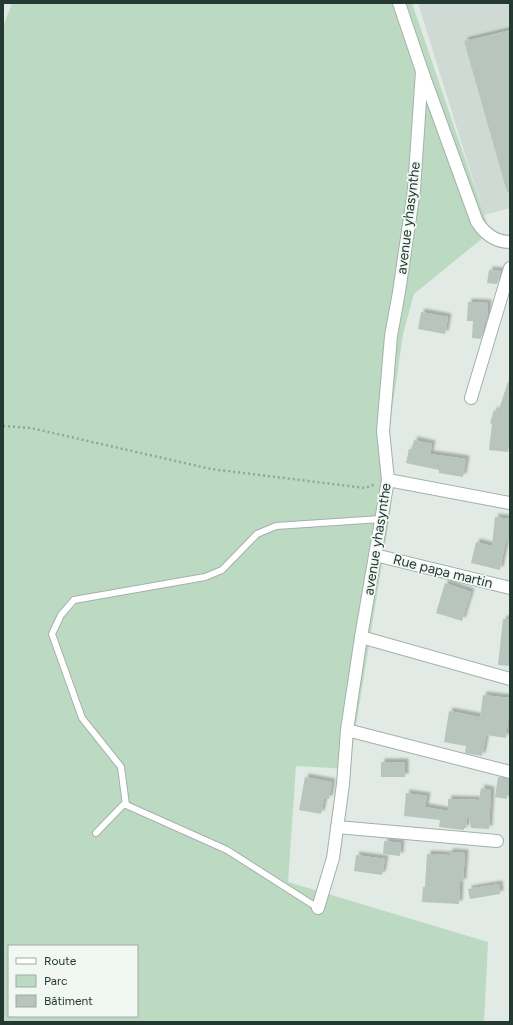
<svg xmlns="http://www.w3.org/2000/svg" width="513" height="1025" font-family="Figtree,sans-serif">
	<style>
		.built { fill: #cfdad4 }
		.green { fill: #bcdac1; fill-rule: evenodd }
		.building { fill: #b7c5be; filter: url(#shadow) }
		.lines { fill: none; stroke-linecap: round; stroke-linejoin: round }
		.lane-casing { stroke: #a4b1ab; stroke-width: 8 }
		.street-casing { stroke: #a4b1ab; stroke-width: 14 }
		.path { stroke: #84ab9b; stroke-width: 2.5; stroke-dasharray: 2 3; stroke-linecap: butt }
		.lane { stroke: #fff; stroke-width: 6 }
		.street { stroke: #fff; stroke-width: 12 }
		.labels { text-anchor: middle; stroke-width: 3.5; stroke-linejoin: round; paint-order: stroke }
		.street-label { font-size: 14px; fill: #233931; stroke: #f1f7f3 }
	</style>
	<defs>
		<filter id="shadow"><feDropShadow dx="3.5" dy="-3.5" stdDeviation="1" flood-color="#0004"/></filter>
	</defs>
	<rect width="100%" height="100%" fill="#e1eae5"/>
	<!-- built -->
	<path class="built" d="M418,3H510V208L484,215Z"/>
	<!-- green -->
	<path class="green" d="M12,3H412L490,232L414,294L403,334L384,466L391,508L349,769L296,766L288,882L488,942L484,1022H3V27ZM9,946H137V1016H9Z"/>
	<!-- building -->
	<g class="building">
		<path d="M510,30V192H507L464,41Z"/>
		<path d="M489,270L501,271L497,284L487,283Z"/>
		<path d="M468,302L488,303L487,318L486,322L485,321L481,339L472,338L473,321H467Z"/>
		<path d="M421,312L448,317L445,334L418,329Z"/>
		<path d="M508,382H510V441L508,452L489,450L492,424L490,423L494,410L498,412Z"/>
		<path d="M414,440L432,444L430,454L466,459L463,477L439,473V470L406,463L409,449H412Z"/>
		<path d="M495,517L510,519L509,541L506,540L500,570L471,563L476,542L492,546Z"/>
		<path d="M445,583L471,592L462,621L436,613Z"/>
		<path d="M503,619H510V666L498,665Z"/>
		<path d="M483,695L510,698V721H508L506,738L486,735L482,756L465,753L466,746L444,742L449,711L480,717Z"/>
		<rect x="381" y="762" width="24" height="15"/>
		<path d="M305,777L332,782L329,799H324L321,814L299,810Z"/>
		<path d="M498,777L510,779L507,799L495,797Z"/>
		<path d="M481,788L491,790L489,829L471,828L469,818H467L466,828H464V830L439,827L440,820L404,816L406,793L427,796L425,807L448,811V799L479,800Z"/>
		<path d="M384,841L401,843L400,856L383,854Z"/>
		<path d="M449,852L465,853L463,882H460L459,904L422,902L423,887H425L427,854L449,855Z"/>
		<path d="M356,855L385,859L382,875L354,871Z"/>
		<path d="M499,884L500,894L470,899L468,889Z"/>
	</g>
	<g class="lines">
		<defs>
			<g id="lane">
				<path d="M126,805L121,767L82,718L52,634L61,615L74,600L205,577L222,570L257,534L276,526L381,519"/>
				<path d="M96,833L124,804L227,850L318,908"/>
			</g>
			<g id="street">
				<path d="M399,3L422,71L477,222C485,234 495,242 510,242"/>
				<path d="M471,398L510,268"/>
				<path d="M388,480L510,503"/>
				<path d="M375,555L510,588"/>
				<path d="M361,637L510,679"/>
				<path d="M347,730L510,772"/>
				<path d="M337,827L497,841"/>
				<path d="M318,908L333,858L343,784L347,730L361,637L388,480L383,431L391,336L399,292L414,190L422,71"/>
			</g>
		</defs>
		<!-- lane casing -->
		<use href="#lane" class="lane-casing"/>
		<!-- street casing -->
		<use href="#street" class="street-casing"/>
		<!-- path -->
		<path class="path" d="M3,426L31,428L211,469L365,488L376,484"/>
		<!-- lane -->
		<use href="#lane" class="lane"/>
		<!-- street -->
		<use href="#street" class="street"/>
	</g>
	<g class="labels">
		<!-- street labels -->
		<g class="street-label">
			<text transform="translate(408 218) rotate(-83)" y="5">avenue yhasynthe</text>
			<text transform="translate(377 539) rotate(-81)" y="5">avenue yhasynthe</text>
			<text transform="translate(443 571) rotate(14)" y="5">Rue papa martin</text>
		</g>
	</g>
	<!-- border -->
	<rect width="513" height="1025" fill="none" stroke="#233931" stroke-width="8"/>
	<!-- legend -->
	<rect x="8" y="945" width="130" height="72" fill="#f1f7f3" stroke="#9faba5"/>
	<rect x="16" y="958" width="20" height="6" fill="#ffffff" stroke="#9faba5"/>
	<text x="44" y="965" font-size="12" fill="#233931">Route</text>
	<rect x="16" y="975" width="20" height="12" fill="#bcdac1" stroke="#9faba5"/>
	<text x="44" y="985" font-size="12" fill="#233931">Parc</text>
	<rect x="16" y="995" width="20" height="12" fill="#b7c5be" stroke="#9faba5"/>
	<text x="44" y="1005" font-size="12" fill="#233931">Bâtiment</text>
</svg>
